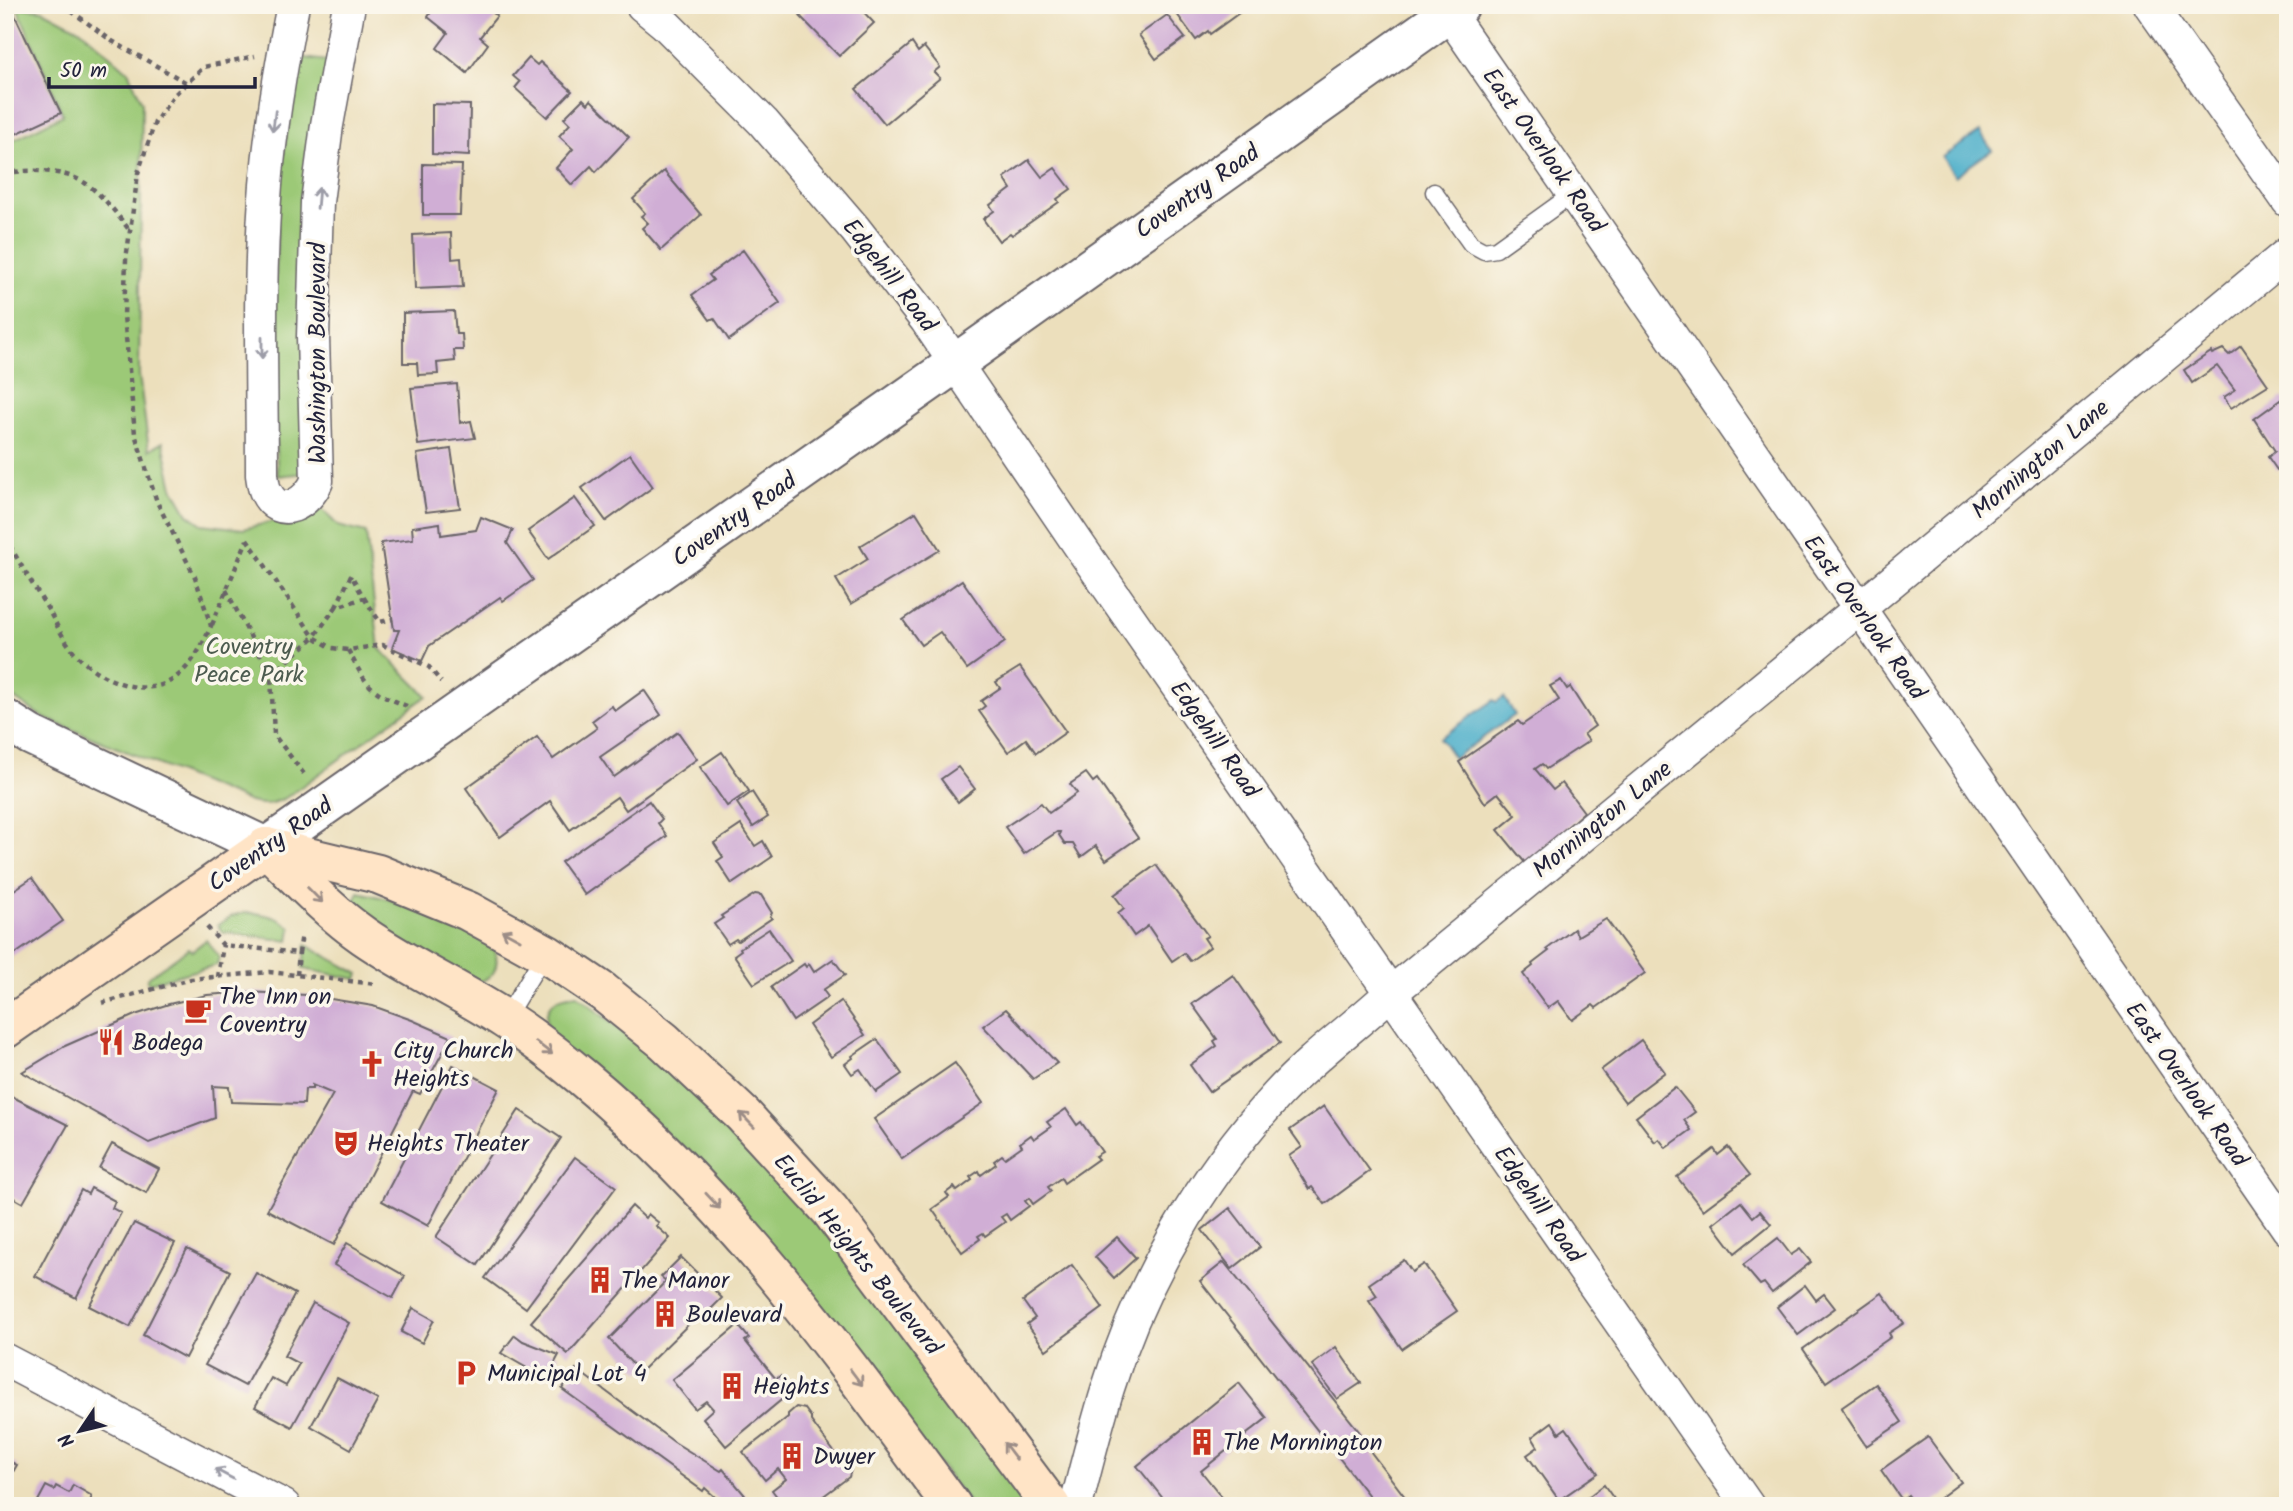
<svg xmlns="http://www.w3.org/2000/svg" width="2293" height="1511" font-family="Kalam,sans-serif">
	<style>
		.green { fill: #9cc977; stroke: #5f7659; stroke-width: 2 }
		.water { fill: #4aadc9; stroke: #366882; stroke-width: 2 }
		.building { fill: #d0aed5 }
		.lines { fill: none; stroke-linecap: round; stroke-linejoin: round }
		.service-casing { stroke: #696468; stroke-width: 19 }
		.minor-casing { stroke: #696468; stroke-width: 35 }
		.tertiary-casing { stroke: #696468; stroke-width: 42 }
		.secondary-casing { stroke: #696468; stroke-width: 42 }
		.path { stroke: #696468; stroke-width: 4.5; stroke-dasharray: 5 5; stroke-linecap: butt }
		.service { stroke: #fff; stroke-width: 16 }
		.minor { stroke: #fff; stroke-width: 32 }
		.tertiary { stroke: #fff; stroke-width: 38 }
		.secondary { stroke: #ffe4c6; stroke-width: 38 }
		.oneway { stroke: #9c9ca7 }
		.oneway2 { stroke: #9c8d87 }
		.labels { text-anchor: middle; stroke-width: 7; stroke-linejoin: round; paint-order: stroke }
		.street-label { font-size: 24px; fill: #22223b; stroke: #fbf7ec }
		.park-label { font-size: 24px; fill: #4d5c50; stroke: #fbf7ec }
		.poi-label { font-size: 24px; fill: #22223b; stroke: #fbf7ec; text-anchor: start }
	</style>
	<rect width="100%" height="100%" fill="#fbf7ec"/>
	<filter id="ink" filterUnits="userSpaceOnUse"><feTurbulence type="fractalNoise" baseFrequency=".0143" numOctaves="2"/><feDisplacementMap in="SourceGraphic" scale="14" xChannelSelector="R" yChannelSelector="G"/><feConvolveMatrix kernelMatrix="1 2 1 2 8 2 1 2 1" color-interpolation-filters="sRGB"/></filter>
	<filter id="wash" filterUnits="userSpaceOnUse"><feTurbulence type="fractalNoise" baseFrequency=".00686" numOctaves="4" result="noise"/><feDisplacementMap in="SourceGraphic" scale="28" xChannelSelector="R" yChannelSelector="G"/><feGaussianBlur stdDeviation="1.57" result="paint"/><feColorMatrix in="noise" values="0 0 0 0 0 0 0 0 0 0 0 0 0 0 0 0 0 1.4 0 .05"/><feComposite in="paint" operator="in"/></filter>
	<g filter="url(#wash)">
		<rect width="100%" height="100%" fill="#ecdfbc"/>
		<!-- green -->
		<g class="green">
			<path d="M17,7L43,10L81,30L128,71L142,102L139,375L149,450L163,442L173,488L188,514L202,524L243,529L322,509L338,526L366,533L379,648L427,696L287,797C273,804 265,806 250,802L44,718L11,696L5,690V144L63,115Z"/>
			<path d="M297,57L328,61L306,473L278,476L272,399L278,195Z"/>
			<path d="M359,892L396,901L490,939C501,959 500,979 473,983L350,912Z"/>
			<path d="M242,913C258,912 280,916 291,928L289,941L222,932L218,925L232,916Z"/>
			<path d="M206,940L219,957L217,965L149,983L147,982L148,977L189,948L192,951Z"/>
			<path d="M306,945L359,974L357,979L303,969Z"/>
			<path d="M577,995L680,1078L741,1136L822,1227L1031,1506H971L931,1454L550,1036C541,1010 549,997 577,995Z"/>
		</g>
		<!-- water -->
		<g class="water">
			<path d="M1980,132L1992,150L1955,176L1942,157Z"/>
			<path d="M1504,697L1515,715L1454,758L1440,738L1494,700L1496,702Z"/>
		</g>
		<g id="blocks">
			<!-- building -->
			<g class="building">
				<path d="M5,5H10L61,113L5,139Z"/>
				<path d="M423,5H483L497,16L480,37L488,44L467,73L437,48L448,33L428,17L431,12Z"/>
				<path d="M812,5H857L874,23L839,56L800,16Z"/>
				<path d="M1180,5H1250L1210,34L1208,31L1196,40L1174,10Z"/>
				<path d="M1167,15L1185,38L1156,59L1139,35Z"/>
				<path d="M912,43L918,52L924,47L940,67L934,72L940,78L885,124L856,89Z"/>
				<path d="M529,58L537,65L540,62L572,91L547,117L515,88L520,82L513,76Z"/>
				<path d="M583,99L588,104L591,100L629,137L596,172L591,166L572,185L556,168L573,149L559,136L570,124L564,118Z"/>
				<path d="M432,104L470,105L469,156L432,154Z"/>
				<path d="M1029,160L1042,177L1055,168L1071,189L1057,199L1059,202L1012,235L1010,233L999,241L983,219L994,211L990,205L1011,189L1004,178Z"/>
				<path d="M423,164L462,165L460,215H423Z"/>
				<path d="M664,171L701,215L661,250L642,228L648,223L641,216L645,213L633,199Z"/>
				<path d="M451,233L452,259L461,258L463,287L415,289L413,235Z"/>
				<path d="M743,250L780,303L729,340L714,318L710,320L692,295L713,280L709,275Z"/>
				<path d="M454,311L456,334H462L463,350H454L455,361L437,363L438,374L418,375L417,363H403V313Z"/>
				<path d="M2241,346L2268,385L2231,408L2224,397L2235,390L2217,366L2192,383L2184,370L2211,352L2212,354L2223,349L2229,355Z"/>
				<path d="M457,384L460,423L471,421L475,438L418,445L411,388Z"/>
				<path d="M2283,398L2288,405V463L2277,470L2268,457L2275,451L2254,419Z"/>
				<path d="M451,449L460,508L426,512L417,454Z"/>
				<path d="M630,454L653,487L606,521L582,488Z"/>
				<path d="M575,498L595,526L548,559L528,531Z"/>
				<path d="M916,512L940,550L851,604L836,579L868,559L860,546Z"/>
				<path d="M481,517L513,530L507,543L533,580L503,601L500,597L429,646L422,661L392,648L399,630H394L381,543L413,539L412,527L440,523L441,535L476,530Z"/>
				<path d="M962,580L1005,642L967,669L940,632L921,645L903,620Z"/>
				<path d="M1020,667L1066,732L1036,753L1026,739L1008,752L979,711L985,706L981,701L1000,688L996,682Z"/>
				<path d="M1561,680L1567,689L1570,687L1595,726L1584,734L1589,741L1546,769L1542,764L1535,769L1553,790L1562,783L1584,812L1526,864L1498,830L1516,815L1498,793L1485,803L1459,762L1518,721L1522,725L1559,700L1550,686Z"/>
				<path d="M644,690L661,715L600,757L614,777L678,732L697,759L626,810L617,797L570,830L550,801L500,837L466,788L537,737L553,759L597,728L592,721L612,706L615,711Z"/>
				<path d="M722,752L749,791L727,806L700,767Z"/>
				<path d="M958,767L975,789L958,802L941,779Z"/>
				<path d="M1086,773L1093,782L1097,779L1138,838L1106,860L1096,846L1081,857L1073,844H1065L1059,835L1060,832H1057L1024,854L1005,827L1041,803L1049,813L1077,793L1070,784Z"/>
				<path d="M752,792L768,817L753,827L737,803Z"/>
				<path d="M649,801L662,819L658,823L667,836L585,895L561,862Z"/>
				<path d="M741,825L755,846L763,841L772,857L732,884L717,861L723,857L714,843Z"/>
				<path d="M1156,865L1208,936L1204,938L1210,947L1190,961L1184,953L1172,961L1148,926L1134,936L1118,913L1124,908L1114,895Z"/>
				<path d="M32,878L63,921L8,959L5,955V896Z"/>
				<path d="M755,894L761,895L772,913L770,916L772,918L738,941L736,939L728,944L714,924L723,918L721,916Z"/>
				<path d="M1606,919L1645,973L1596,1008L1593,1005L1572,1020L1558,1001L1548,1008L1523,974L1533,966L1532,964L1549,951L1547,949L1574,929L1578,936Z"/>
				<path d="M769,929L791,961L754,984L734,955L741,950L740,948Z"/>
				<path d="M833,959L845,975L823,990L828,997L793,1021L771,987L804,964L806,967L809,964L814,972Z"/>
				<path d="M1233,975L1280,1043L1209,1092L1190,1065L1217,1046L1214,1041L1217,1039L1192,1004Z"/>
				<path d="M247,992L307,995L373,1006L412,1020L451,1037L420,1094L413,1091L334,1245L267,1210L333,1094L312,1085V1089H305L304,1104L231,1102L229,1087L213,1086L215,1118L149,1143L22,1072L65,1046L135,1015L169,1004L207,995Z"/>
				<path d="M841,1001L865,1035L831,1057L809,1025Z"/>
				<path d="M1006,1009L1057,1063L1033,1079L983,1026Z"/>
				<path d="M877,1039L902,1074L876,1092L860,1069L852,1074L845,1064L853,1058L852,1056Z"/>
				<path d="M1641,1040L1665,1072L1625,1102L1601,1070Z"/>
				<path d="M955,1063L983,1103L902,1159L874,1119Z"/>
				<path d="M453,1065L499,1089L428,1226L382,1201Z"/>
				<path d="M1675,1087L1695,1112L1684,1120L1691,1130L1666,1148L1659,1139L1655,1142L1636,1117Z"/>
				<path d="M5,1093L68,1125L23,1203L5,1193Z"/>
				<path d="M1324,1106L1370,1171L1325,1204L1312,1187L1309,1189L1289,1156L1302,1147L1290,1130Z"/>
				<path d="M1066,1109L1077,1125L1081,1122L1102,1152L1095,1156L1098,1159L1064,1183L1061,1178L1048,1187L1051,1191L1033,1204L1029,1198L1025,1201L1029,1206L1010,1220L1006,1214L1001,1217L1005,1222L985,1236L983,1233L978,1236L980,1239L962,1252L932,1209L949,1197L946,1193L954,1187L957,1191L972,1180L970,1177L979,1171L981,1175L996,1164L994,1161L1002,1155L1005,1158L1022,1146L1020,1143L1031,1135L1034,1139L1051,1127L1047,1122Z"/>
				<path d="M519,1110L561,1138L478,1265L436,1237Z"/>
				<path d="M112,1144L159,1169L146,1193L99,1168Z"/>
				<path d="M1728,1147L1750,1175L1703,1210L1677,1177L1714,1149L1718,1155Z"/>
				<path d="M575,1157L616,1187L526,1308L485,1278Z"/>
				<path d="M91,1188L115,1201L112,1208L121,1213L76,1298L35,1276L81,1190L88,1194Z"/>
				<path d="M1741,1202L1753,1217L1760,1211L1771,1224L1735,1253L1713,1224Z"/>
				<path d="M632,1206L645,1218L648,1214L654,1219L659,1223L656,1226L670,1238L568,1354L531,1322Z"/>
				<path d="M1230,1208L1260,1247L1232,1269L1202,1230Z"/>
				<path d="M134,1223L175,1243L130,1327L89,1306Z"/>
				<path d="M1117,1237L1136,1258L1114,1278L1095,1257Z"/>
				<path d="M1778,1238L1791,1255L1800,1249L1811,1262L1772,1293L1764,1283L1760,1285L1743,1265Z"/>
				<path d="M347,1243L405,1276L393,1298L334,1265Z"/>
				<path d="M187,1249L230,1271L185,1358L143,1335Z"/>
				<path d="M681,1257L722,1298L704,1316L700,1313L640,1372L609,1339L666,1281L661,1277Z"/>
				<path d="M1404,1260L1412,1272L1424,1264L1457,1311L1402,1349L1369,1301L1377,1296L1369,1284Z"/>
				<path d="M1224,1262L1370,1445L1367,1447L1412,1506H1377L1200,1281Z"/>
				<path d="M1072,1265L1103,1308L1046,1350L1027,1324L1035,1318L1023,1301Z"/>
				<path d="M256,1273L295,1294L245,1386L205,1365Z"/>
				<path d="M1805,1285L1816,1300L1824,1294L1835,1308L1798,1335L1777,1307Z"/>
				<path d="M1882,1293L1904,1323L1889,1333L1891,1337L1826,1382L1803,1349Z"/>
				<path d="M313,1303L349,1323L292,1427L255,1407L271,1378L286,1386L299,1364L284,1356Z"/>
				<path d="M413,1308L434,1320L422,1343L401,1332Z"/>
				<path d="M738,1325L749,1338L745,1341L776,1379L780,1376L792,1391L726,1446L703,1418L713,1409L706,1401L695,1409L672,1380Z"/>
				<path d="M515,1335L523,1341L559,1355L546,1379L501,1353Z"/>
				<path d="M1336,1347L1361,1383L1337,1399L1312,1365Z"/>
				<path d="M576,1369L674,1442L721,1471L723,1469L754,1506H725L705,1488L703,1491L562,1389Z"/>
				<path d="M337,1378L378,1400L351,1449L311,1426Z"/>
				<path d="M1239,1383L1267,1418L1201,1471L1229,1506H1169L1137,1466Z"/>
				<path d="M1876,1384L1902,1422L1866,1446L1841,1408Z"/>
				<path d="M796,1407L805,1409L811,1417V1421L841,1461H844L851,1469L849,1477L810,1506H784L772,1490L786,1479L778,1469L765,1480L743,1452L788,1417V1414Z"/>
				<path d="M1552,1422L1559,1433L1566,1428L1598,1473L1559,1500L1527,1455L1538,1447L1532,1437Z"/>
				<path d="M1928,1437L1961,1482L1929,1506H1916L1908,1495L1902,1500L1881,1470Z"/>
				<path d="M5,1459L17,1465L5,1486Z"/>
				<path d="M73,1485L92,1496L89,1504L93,1506H46L38,1501L46,1486L54,1490L56,1486L69,1493Z"/>
				<path d="M1604,1485L1619,1506H1576Z"/>
			</g>
		</g>
	</g>
	<g filter="url(#ink)">
		<use href="#blocks" fill-opacity="0" stroke="#696468" stroke-width="2"/>
		<g class="lines">
			<defs>
				<g id="service">
					<path d="M1434,192L1471,244L1484,251L1496,249L1574,193"/>
					<path d="M505,1019L545,953"/>
				</g>
				<g id="minor">
					<path d="M293,5C281,65 271,125 266,185C258,281 262,379 262,475C263,480 263,487 266,492C280,521 308,503 317,481L313,337L317,202L327,125L349,5"/>
					<path d="M642,5L664,23L763,122L855,229L926,320L1081,548L1748,1506"/>
					<path d="M1443,5L2288,1229"/>
					<path d="M2150,5L2288,201"/>
					<path d="M5,1360L284,1506"/>
					<path d="M1076,1506C1086,1466 1096,1426 1108,1388C1141,1281 1202,1177 1277,1095C1312,1057 1354,1027 1392,992L1859,609L2288,253"/>
				</g>
				<path id="tertiary" d="M5,719L30,735L266,847L956,363L1460,5"/>
				<g id="secondary">
					<path d="M266,847L378,874L468,911L548,955L603,992L664,1041L743,1115L830,1210L1051,1506"/>
					<path d="M266,847C298,878 328,911 364,936C409,967 460,990 506,1020C532,1037 558,1057 582,1077C729,1199 839,1353 952,1506"/>
					<path d="M5,1029L266,847"/>
				</g>
			</defs>
			<!-- service casing -->
			<use href="#service" class="service-casing"/>
			<!-- minor casing -->
			<use href="#minor" class="minor-casing"/>
			<!-- tertiary casing -->
			<use href="#tertiary" class="tertiary-casing"/>
			<!-- secondary casing -->
			<use href="#secondary" class="secondary-casing"/>
			<!-- path -->
			<g class="path">
				<path d="M63,5L112,41L187,83"/>
				<path d="M5,174C28,168 65,170 85,183C103,195 117,214 130,231"/>
				<path d="M5,537C19,562 34,587 49,611C56,623 62,637 71,648C91,676 143,702 175,678C193,664 202,646 211,626L195,577L157,502L135,434L124,316L126,260L138,173L155,122L174,95L204,67L255,56"/>
				<path d="M247,539L314,637L271,676"/>
				<path d="M226,590L271,676L274,735L304,774"/>
				<path d="M364,598L380,622L393,619"/>
				<path d="M336,607L351,575L364,598L336,607L314,637L332,648L348,650L383,645L429,667L441,682"/>
				<path d="M212,625L247,540"/>
				<path d="M348,650C368,687 367,690 407,706"/>
				<path d="M207,927L223,945L299,953L302,934"/>
				<path d="M297,975L299,953"/>
				<path d="M218,977L223,945"/>
				<path d="M102,1003L191,979L269,972L376,984"/>
			</g>
			<!-- service -->
			<use href="#service" class="service"/>
			<!-- minor -->
			<use href="#minor" class="minor"/>
			<!-- tertiary -->
			<use href="#tertiary" class="tertiary"/>
			<!-- secondary -->
			<use href="#secondary" class="secondary"/>
		</g>
		<!-- one-way arrows -->
		<defs><path id="oneway-shaft" d="M-6 0H5M1.5-3L5.5 0L1.5 3" fill="none" stroke-width="1.6" stroke-linecap="round" stroke-linejoin="round" transform="scale(1.75)"/></defs>
		<g class="oneway">
			<use href="#oneway-shaft" transform="translate(274 121) rotate(97)"/>
			<use href="#oneway-shaft" transform="translate(318 198) rotate(-85)"/>
			<use href="#oneway-shaft" transform="translate(262 348) rotate(90)"/>
			<use href="#oneway-shaft" transform="translate(224 1474) rotate(-152)"/>
		</g>
		<g class="oneway2">
			<use href="#oneway-shaft" transform="translate(315 895) rotate(45)"/>
			<use href="#oneway-shaft" transform="translate(511 935) rotate(-151)"/>
			<use href="#oneway-shaft" transform="translate(544 1048) rotate(37)"/>
			<use href="#oneway-shaft" transform="translate(747 1120) rotate(-134)"/>
			<use href="#oneway-shaft" transform="translate(713 1201) rotate(47)"/>
			<use href="#oneway-shaft" transform="translate(856 1377) rotate(53)"/>
			<use href="#oneway-shaft" transform="translate(1010 1451) rotate(-127)"/>
		</g>
	</g>
	<!-- icons -->
	<defs>
		<symbol id="cafe-bare" viewBox="-9 -9 18 18"><path d="M-5.5-4.5H6V0H3Q3 3.5 0 3.5H-2.5Q-5.5 3.5-5.5 0ZM3-3.2v2h1.7v-2ZM-6 4.5H4V6H-6Z" fill="#c8321e" stroke="#fbf7ec" stroke-width="2.5" paint-order="stroke"/></symbol>
		<symbol id="restaurant-bare" viewBox="-9 -9 18 18"><path d="M-5-6h1v4h1v-4h1v4h1v-4h1v5L-1.5 .5V6h-2V.5L-5-1ZM5-6V6H3V1.5H1.5Q1.5-4 5-6Z" fill="#c8321e" stroke="#fbf7ec" stroke-width="2.5" paint-order="stroke"/></symbol>
		<symbol id="church-bare" viewBox="-9 -9 18 18"><path d="M-1.2-6h2.4v3.5h3.3v2.4h-3.3V6h-2.4V-.1h-3.3v-2.4h3.3Z" fill="#c8321e" stroke="#fbf7ec" stroke-width="2.5" paint-order="stroke"/></symbol>
		<symbol id="theatre-bare" viewBox="-9 -9 18 18"><path d="M-5-5.5Q0-4 5-5.5V0Q5 5 0 6Q-5 5-5 0ZM-3.3-2.5H-1v1.5H-3.3ZM1-2.5H3.3v1.5H1ZM-2.8 1Q0 5.5 2.8 1Z" fill="#c8321e" stroke="#fbf7ec" stroke-width="2.5" paint-order="stroke"/></symbol>
		<symbol id="building-bare" viewBox="-9 -9 18 18"><path d="M-4-6H4V6H1V3H-1V6H-4ZM-2.5-4.3h1.7v1.8h-1.7ZM.8-4.3h1.7v1.8H.8ZM-2.5-1h1.7V.8h-1.7ZM.8-1h1.7V.8H.8Z" fill="#c8321e" stroke="#fbf7ec" stroke-width="2.5" paint-order="stroke"/></symbol>
		<symbol id="parking-bare" viewBox="-9 -9 18 18"><path d="M-3.5-5.5H1a3.5 3.5 0 0 1 0 7H-1V5.5H-3.5ZM-1-3.4V-.6H.8a1.4 1.4 0 0 0 0-2.8Z" fill="#c8321e" stroke="#fbf7ec" stroke-width="2.5" paint-order="stroke"/></symbol>
	</defs>
	<g fill-rule="evenodd">
		<use href="#cafe-bare" x="179" y="991" width="38" height="38"/>
		<use href="#restaurant-bare" x="92" y="1023" width="38" height="38"/>
		<use href="#church-bare" x="353" y="1045" width="38" height="38"/>
		<use href="#theatre-bare" x="327" y="1124" width="38" height="38"/>
		<use href="#building-bare" x="581" y="1261" width="38" height="38"/>
		<use href="#building-bare" x="646" y="1295" width="38" height="38"/>
		<use href="#parking-bare" x="447" y="1354" width="38" height="38"/>
		<use href="#building-bare" x="713" y="1367" width="38" height="38"/>
		<use href="#building-bare" x="1183" y="1423" width="38" height="38"/>
		<use href="#building-bare" x="773" y="1437" width="38" height="38"/>
	</g>
	<g class="labels">
		<!-- street labels -->
		<g class="street-label">
			<text transform="translate(1544 150) rotate(55)" y="8">East Overlook Road</text>
			<text transform="translate(1197 191) rotate(-35)" y="8">Coventry Road</text>
			<text transform="translate(890 275) rotate(52)" y="8">Edgehill Road</text>
			<text transform="translate(317 353) rotate(-90)" y="8">Washington Boulevard</text>
			<text transform="translate(2040 459) rotate(-40)" y="8">Mornington Lane</text>
			<text transform="translate(734 519) rotate(-35)" y="8">Coventry Road</text>
			<text transform="translate(1865 617) rotate(55)" y="8">East Overlook Road</text>
			<text transform="translate(1215 739) rotate(55)" y="8">Edgehill Road</text>
			<text transform="translate(1602 819) rotate(-39)" y="8">Mornington Lane</text>
			<text transform="translate(270 844) rotate(-35)" y="8">Coventry Road</text>
			<text transform="translate(2187 1084) rotate(55)" y="8">East Overlook Road</text>
			<text transform="translate(1539 1204) rotate(55)" y="8">Edgehill Road</text>
			<text transform="translate(858 1254) rotate(51)" y="8">Euclid Heights Boulevard</text>
		</g>
		<!-- park labels -->
		<g class="park-label">
			<text x="249" y="654">Coventry<tspan x="249" dy="28">Peace Park</tspan></text>
		</g>
		<!-- poi labels -->
		<g class="poi-label">
			<text x="219" y="1004">The Inn on<tspan x="219" dy="28">Coventry</tspan></text>
			<text x="132" y="1050">Bodega</text>
			<text x="393" y="1058">City Church<tspan x="393" dy="28">Heights</tspan></text>
			<text x="367" y="1151">Heights Theater</text>
			<text x="621" y="1288">The Manor</text>
			<text x="686" y="1322">Boulevard</text>
			<text x="487" y="1381">Municipal Lot 4</text>
			<text x="753" y="1394">Heights</text>
			<text x="1223" y="1450">The Mornington</text>
			<text x="813" y="1464">Dwyer</text>
		</g>
	</g>
	<!-- margin -->
	<rect width="2293" height="1511" fill="none" stroke="#fbf7ec" stroke-width="28"/>
	<!-- north arrow -->
	<g transform="translate(80 1431) rotate(235)" stroke="#fbf7ec" stroke-width="5" paint-order="stroke">
	<path d="M0-5L12 26L0 18L-12 26Z" fill="#22223b"/>
	<text y="-10" font-size="19" font-weight="bold" text-anchor="middle" fill="#22223b">N</text>
	</g>
	<!-- scale -->
	<path d="M49 77v10h206v-10" fill="none" stroke="#22223b" stroke-width="3.5"/>
	<text x="60" y="77" font-size="21" fill="#22223b" stroke="#fbf7ec" stroke-width="5" paint-order="stroke">50 m</text>
</svg>
